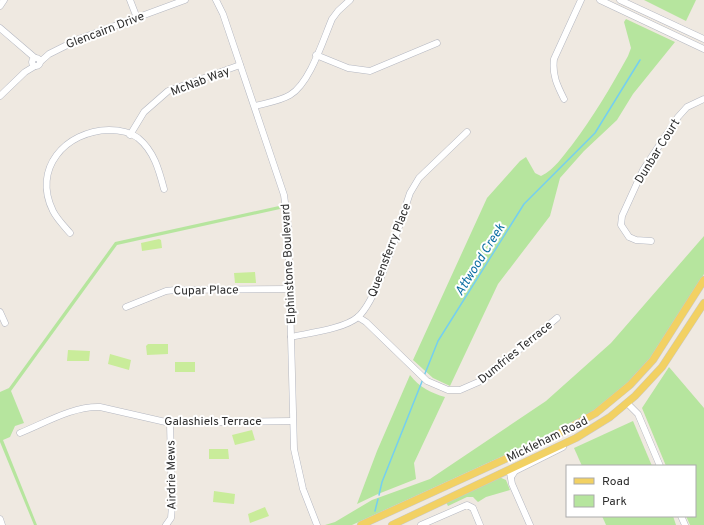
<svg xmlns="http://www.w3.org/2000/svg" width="704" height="525" font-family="Overpass,sans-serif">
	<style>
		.green { fill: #b6e59e }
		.pitch { fill: #c9ec9a }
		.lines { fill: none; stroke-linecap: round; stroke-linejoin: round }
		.stream { stroke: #75cff0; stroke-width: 1.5 }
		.minor-casing { stroke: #b4b7c1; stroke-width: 7 }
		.major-casing { stroke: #c9c9c9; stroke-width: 8 }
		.minor { stroke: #fff; stroke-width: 6 }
		.major { stroke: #f2d163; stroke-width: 7 }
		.labels { text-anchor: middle; stroke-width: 4; stroke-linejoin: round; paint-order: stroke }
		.street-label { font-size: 12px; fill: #2e2e2e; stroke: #fff }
		.water-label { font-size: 13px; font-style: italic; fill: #0d6fa3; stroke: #fff }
	</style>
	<rect width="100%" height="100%" fill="#efe9e1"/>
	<!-- green -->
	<g class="green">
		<path d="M644,0H696L686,21Z"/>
		<path d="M626,19L675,42L633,94L617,120L584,151L560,178L550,216L498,284L450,386L433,378L413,360L487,198L520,161L526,157L535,173L541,176C555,169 562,157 572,145C593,117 611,87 628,56L631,48L624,22Z"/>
		<path d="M279,206L280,209L117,245L11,391L24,423L15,426L10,437L3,440L37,525H34L0,442V392L9,388L115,242Z"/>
		<path d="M704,236V274L660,346L635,376L602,406L560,430L352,525H325L335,522L372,500L430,479L546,401L611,343Z"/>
		<path d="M669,367L704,408V525H690L686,516H695V466H666L642,408Z"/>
		<path d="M410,375C419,387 431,393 445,397L414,463L416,479L378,494L357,504L377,451Z"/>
		<path d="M633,421L652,466H582L574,448Z"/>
		<path d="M499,477L506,480L510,490L486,497L478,502L473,497H467L448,506L446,502Z"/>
		<path d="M602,516H673L676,525H606Z"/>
	</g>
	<!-- pitch -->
	<g class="pitch">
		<path d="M159,239L161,240L162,248L142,251L141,243Z"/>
		<path d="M255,272L256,283H235L234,273Z"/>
		<path d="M148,344H168V354L147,355L146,346Z"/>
		<path d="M68,350L90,351L89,361H67Z"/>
		<path d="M110,354L131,360L129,370L108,364Z"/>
		<rect x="175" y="362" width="20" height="10"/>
		<path d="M252,430L255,440L235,445L232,435Z"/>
		<path d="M209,449H228L229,459H209Z"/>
		<path d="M214,491L235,494L234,504L213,502Z"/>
		<path d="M265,507L269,516L250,523L248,514Z"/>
	</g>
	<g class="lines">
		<!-- stream -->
		<g class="stream">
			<path d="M424,376L438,341L524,204L595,133L640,60"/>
			<path d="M379,495L382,482L423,379"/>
			<path d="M375,511L378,499"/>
		</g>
		<defs>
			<g id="minor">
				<path d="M130,0L137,18"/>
				<path d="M216,0L223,14L284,195L288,225L294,449L303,489L317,525"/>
				<path d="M600,0L704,49"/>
				<path d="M620,0L704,39"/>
				<path d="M0,6L4,0"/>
				<path d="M0,28L35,58"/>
				<path d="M316,55L348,68L370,71L437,43"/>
				<circle cx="36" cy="62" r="4"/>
				<path d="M40,62L49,54L79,39L185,0"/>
				<path d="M0,96L25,72L35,66"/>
				<path d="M564,99C557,85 552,75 554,59L581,0"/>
				<path d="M255,106C266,103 280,101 290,95C310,83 323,40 332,19L338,11L350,0"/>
				<path d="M130,135L144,112L168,91L240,65"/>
				<path d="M70,233C64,226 57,219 53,211C32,169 65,131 109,130C118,130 130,132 138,138C154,151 159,170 164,189"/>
				<path d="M651,241L636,240L629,237L621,225L622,216L643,170L678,117L687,107L704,99"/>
				<path d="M126,307L166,291L175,290L290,289"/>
				<path d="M0,312L5,323"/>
				<path d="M358,317L366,322L427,381L448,390H460L483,380L557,318"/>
				<path d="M291,337C309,333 344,329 358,317C379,298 400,222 410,193L419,178L467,132"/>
				<path d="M627,403L638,414L660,466"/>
				<path d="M20,433C45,423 73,406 100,407L170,423L292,421"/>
				<path d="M510,473L512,484L530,525"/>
				<path d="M511,477L515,471L563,447"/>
				<path d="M681,516L685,525"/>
				<path d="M0,519L2,525"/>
				<path d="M166,525L171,518L172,506L170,423"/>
				<path d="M421,525L467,505L473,508L480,525"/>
			</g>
			<g id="major">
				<path d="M361,525L549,439L596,413L630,385L653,360L704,280"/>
				<path d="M392,525L576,438L610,417L635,396L662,367L704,303"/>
			</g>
		</defs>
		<!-- minor casing -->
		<use href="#minor" class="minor-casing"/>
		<!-- major casing -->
		<use href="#major" class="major-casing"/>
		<!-- minor -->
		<use href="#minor" class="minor"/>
		<!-- major -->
		<use href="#major" class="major"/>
	</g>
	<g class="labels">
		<!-- street labels -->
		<g class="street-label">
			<text transform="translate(105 30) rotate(-21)" y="4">Glencairn Drive</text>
			<text transform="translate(200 81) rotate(-21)" y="4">McNab Way</text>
			<text transform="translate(657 151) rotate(-58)" y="4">Dunbar Court</text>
			<text transform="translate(389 250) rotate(-69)" y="4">Queensferry Place</text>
			<text transform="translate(288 264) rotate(-93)" y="4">Elphinstone Boulevard</text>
			<text transform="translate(206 290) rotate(-1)" y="4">Cupar Place</text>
			<text transform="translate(515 352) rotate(-39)" y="4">Dumfries Terrace</text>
			<text x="213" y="425">Galashiels Terrace</text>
			<text transform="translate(547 439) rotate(-26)" y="4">Mickleham Road</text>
			<text transform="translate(171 475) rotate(-91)" y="4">Airdrie Mews</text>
		</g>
		<!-- water labels -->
		<g class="water-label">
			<text transform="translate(479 259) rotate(-58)" y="5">Attwood Creek</text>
		</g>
	</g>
	<!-- legend -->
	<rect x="566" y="465" width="130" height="52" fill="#ffffff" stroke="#ababab"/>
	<rect x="574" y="478" width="20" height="6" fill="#f2d163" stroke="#ababab"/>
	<text x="602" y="485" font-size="12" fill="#2e2e2e">Road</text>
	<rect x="574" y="495" width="20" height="12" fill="#b6e59e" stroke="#ababab"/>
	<text x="602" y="505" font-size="12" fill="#2e2e2e">Park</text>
</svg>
